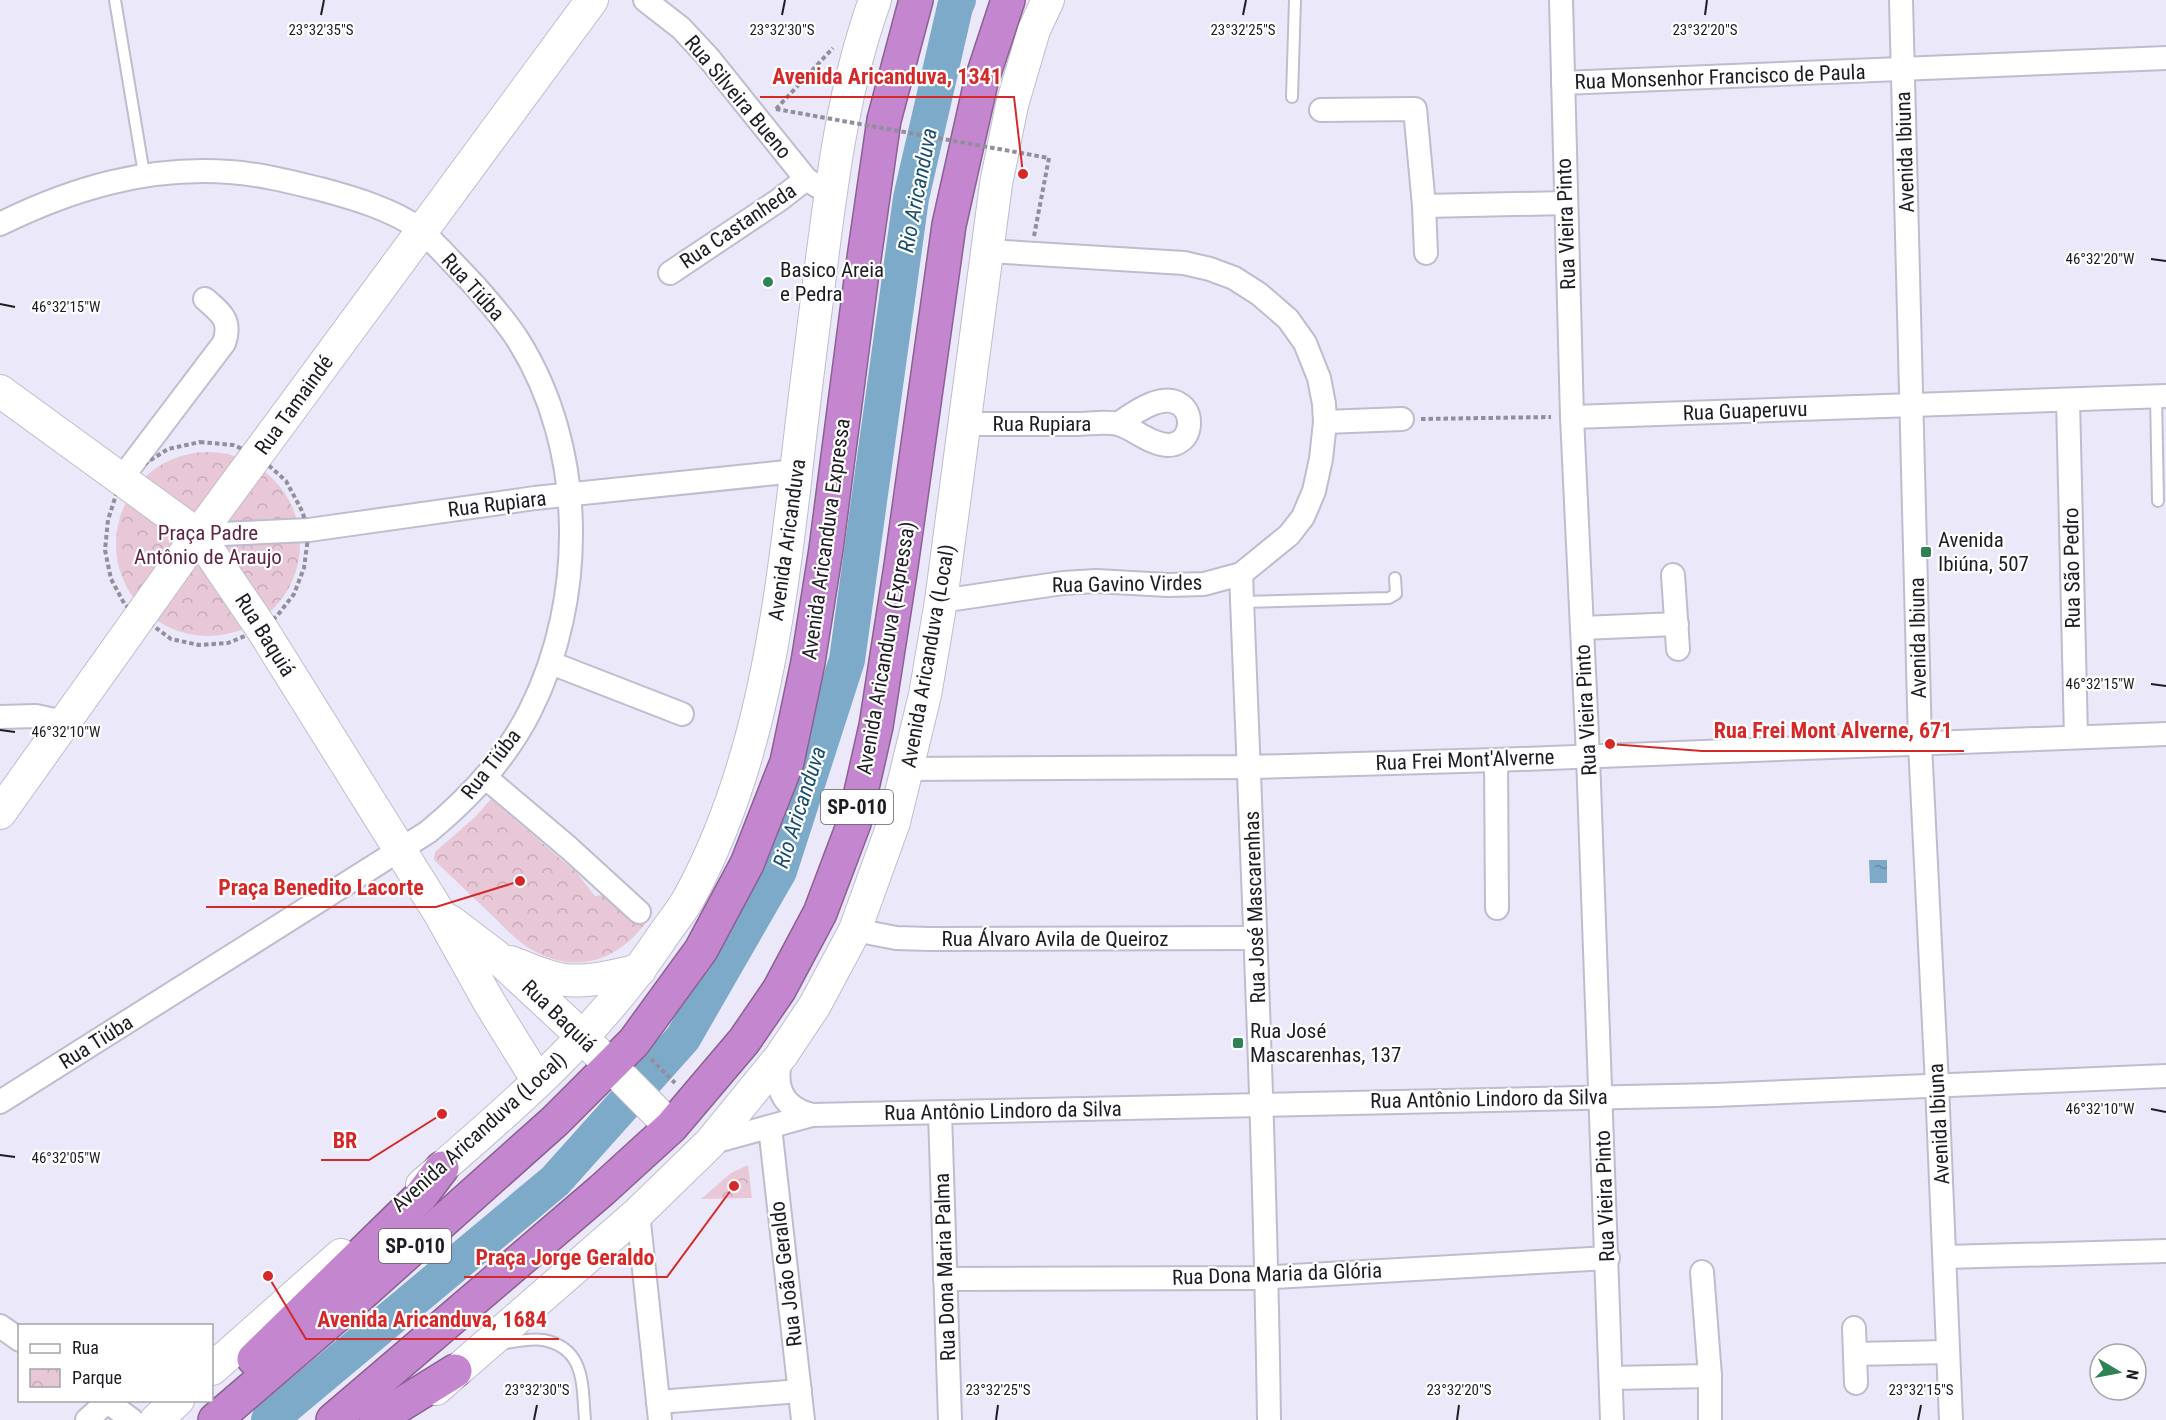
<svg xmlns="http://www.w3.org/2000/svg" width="2166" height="1420" font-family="'Roboto Condensed',sans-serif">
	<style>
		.park { fill: url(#park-crowns) }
		.water { fill: url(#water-ripples) }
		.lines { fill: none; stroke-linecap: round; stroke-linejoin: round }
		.river { stroke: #7daac9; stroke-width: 36 }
		.lane-casing { stroke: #bfbccd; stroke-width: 14 }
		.street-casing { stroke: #bfbccd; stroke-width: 26 }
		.secondary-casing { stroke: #bfbccd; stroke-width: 34 }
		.highway-casing { stroke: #8a6192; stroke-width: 36 }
		.path { stroke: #918f9c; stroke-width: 4; stroke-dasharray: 4.5 3; stroke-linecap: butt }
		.lane { stroke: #fff; stroke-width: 10 }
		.street { stroke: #fff; stroke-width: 22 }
		.secondary { stroke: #fff; stroke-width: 32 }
		.highway { stroke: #c486ce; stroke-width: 33 }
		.path-bridge { stroke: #918f9c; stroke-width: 4; stroke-dasharray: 4.5 3; stroke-linecap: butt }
		.ticks { fill: none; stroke: #1e1c23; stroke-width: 2 }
		.poi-dot { fill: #2e8254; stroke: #fff; stroke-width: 2 }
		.labels { text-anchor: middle; stroke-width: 4.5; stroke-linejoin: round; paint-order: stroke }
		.shield { fill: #fff; stroke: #626065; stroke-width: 1.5 }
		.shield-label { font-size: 20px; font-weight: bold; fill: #1e1c23 }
		.street-label { font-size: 21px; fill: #1e1c23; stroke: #fff }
		.poi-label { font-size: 21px; fill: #1e1c23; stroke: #fff; text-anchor: start }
		.park-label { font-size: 21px; fill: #612445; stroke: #fff }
		.water-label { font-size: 22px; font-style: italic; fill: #174d6d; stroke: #fff }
		.ticks-label { font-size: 15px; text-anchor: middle; fill: #1e1c23; stroke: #fff; stroke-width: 4.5; stroke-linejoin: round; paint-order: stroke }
		.leader { fill: none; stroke: #d62828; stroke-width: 2 }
		.callout-dot { fill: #d62828; stroke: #fff; stroke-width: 2 }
		.callout-label { font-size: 22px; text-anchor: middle; font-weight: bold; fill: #d62828; stroke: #fff; stroke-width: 4.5; stroke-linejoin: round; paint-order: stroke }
	</style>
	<defs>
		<pattern id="park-crowns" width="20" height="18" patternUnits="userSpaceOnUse" patternTransform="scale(1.5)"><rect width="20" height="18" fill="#e8c8d6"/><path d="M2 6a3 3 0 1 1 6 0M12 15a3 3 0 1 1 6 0" fill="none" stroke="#c7abb7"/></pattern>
		<pattern id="water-ripples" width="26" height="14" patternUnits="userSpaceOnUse" patternTransform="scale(1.5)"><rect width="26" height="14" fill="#7daac9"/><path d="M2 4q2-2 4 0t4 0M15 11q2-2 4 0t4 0" fill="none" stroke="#668aa3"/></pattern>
	</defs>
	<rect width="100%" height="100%" fill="#ebe8fa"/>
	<!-- park -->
	<g class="park">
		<circle cx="208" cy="544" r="92"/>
		<path d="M491,799L577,873L595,896L610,894L641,920L645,924C617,960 578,974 536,952C521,945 509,932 497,920C476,900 455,880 434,860L435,852L475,817Z"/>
		<path d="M748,1165L752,1198L701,1199L731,1173Z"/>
	</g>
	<!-- water -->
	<path class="water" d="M1869,860H1887V883H1870Z"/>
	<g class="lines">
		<!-- river -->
		<path class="river" d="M269,1420L555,1181L683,1038L779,871L847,660L911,198L955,7L958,0"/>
		<defs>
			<g id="lane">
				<path d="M115,0L144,174"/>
				<path d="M1292,97L1295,0"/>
				<path d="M2156,396L2158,501"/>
				<path d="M1242,602L1389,598L1396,594L1395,578"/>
				<path d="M500,1344C513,1342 530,1338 543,1340C586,1348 582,1386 585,1420"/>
			</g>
			<g id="street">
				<path d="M645,0L681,28L708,57L806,179L830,194"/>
				<path d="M1561,0L1572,417L1588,756L1612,1420"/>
				<path d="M1901,0L1920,744L1937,1085L1951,1420"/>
				<path d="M1563,83L2166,58"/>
				<path d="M1321,110L1415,109L1424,206L1426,253"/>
				<path d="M1424,206L1566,203"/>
				<path d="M0,224C73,188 148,166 230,172C260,174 291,182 320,189C354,198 391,209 420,229C427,234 433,243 440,249C452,262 464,274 475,286C490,303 506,321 518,340C586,448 587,598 530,711C506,759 468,799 428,832L0,1102"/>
				<path d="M670,273L779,200L806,179"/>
				<path d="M2068,400L2076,737"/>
				<path d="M1572,417L2166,396"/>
				<path d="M1325,422L1402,419"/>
				<path d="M966,424C1003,424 1039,424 1076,424C1089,424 1105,421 1118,424C1130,427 1143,438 1155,442C1199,460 1202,387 1154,403C1141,408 1129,416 1118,424"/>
				<path d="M121,479L224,343C232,320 221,313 205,299"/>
				<path d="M198,535L309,530L535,498L796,471"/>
				<path d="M1241,574C1252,856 1265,1138 1269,1420"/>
				<path d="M1673,575L1678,649"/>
				<path d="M941,601L1063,583L1096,581L1168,585L1204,584L1241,574L1289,535L1303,517L1314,491L1321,459L1325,422L1324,404L1319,378L1305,343L1288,319L1259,294L1234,278L1210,269L1184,263L988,251"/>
				<path d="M1582,628L1677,624"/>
				<path d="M551,663L682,714"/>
				<path d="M0,717L36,716L64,722"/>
				<path d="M1496,760L1497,908"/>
				<path d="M908,769L1250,767L1496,760L2166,734"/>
				<path d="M485,777L569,848L639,912"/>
				<path d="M855,930L896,938L930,939L1255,938"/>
				<path d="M781,1056C774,1085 780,1107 812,1115"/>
				<path d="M940,1113L950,1420"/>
				<path d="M770,1127L803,1420"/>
				<path d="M710,1143L812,1115L1715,1095L2166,1076"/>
				<path d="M638,1213L660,1420"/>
				<path d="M1945,1257L2166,1251"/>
				<path d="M1702,1272L1710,1376V1420"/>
				<path d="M945,1279L1255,1278L1608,1258"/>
				<path d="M0,1326L20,1340"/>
				<path d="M1854,1328L1856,1383"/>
				<path d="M1855,1354L1948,1352"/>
				<path d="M1611,1378L1710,1376"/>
				<path d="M105,1400L132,1420"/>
				<path d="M658,1402L800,1391"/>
				<path d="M87,1420L107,1402"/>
			</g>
			<g id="secondary">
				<path d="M0,391L198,535L262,629L440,914L489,1002L538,1081"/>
				<path d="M0,813L198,535L592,0"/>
				<path d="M450,921L496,956L569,1024L671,1127"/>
				<path d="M510,962C524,967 537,973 551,977C580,986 612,976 640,970"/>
				<path d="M422,1185C509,1110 596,1036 660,940C670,925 682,911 690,896C759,768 778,624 795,482C803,407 813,333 822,259C833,172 845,83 875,0"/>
				<path d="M212,1369L341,1255"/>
				<path d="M436,1389L638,1213L710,1143L781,1056L815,1005L855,930L894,822L925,695L941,601L996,184L1012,105L1034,30L1048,0"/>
				<path d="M156,1420L178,1400"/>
			</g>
			<g id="highway">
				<path d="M254,1359L420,1197L442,1168"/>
				<path d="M215,1420L358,1297L555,1121L634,1042L701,950L747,864L787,762L808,662L826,549L863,265L884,120L916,0"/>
				<path d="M333,1420L602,1190L671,1127L744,1041L779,990L820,913L854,823L876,726L901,566L949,225L981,82L1008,0"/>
				<path d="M376,1420L455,1371"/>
			</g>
		</defs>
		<!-- lane casing -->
		<use href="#lane" class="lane-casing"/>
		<!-- street casing -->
		<use href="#street" class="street-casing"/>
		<!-- secondary casing -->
		<use href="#secondary" class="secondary-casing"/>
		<!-- highway casing -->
		<use href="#highway" class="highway-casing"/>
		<!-- path -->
		<g class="path">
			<path d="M776,109L833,48"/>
			<path d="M1034,236L1049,158"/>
			<path d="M1421,419L1551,417"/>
			<path d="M200,442L233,445L257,455L286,481L301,509L309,530L304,568L294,594L277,616L262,629L228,643L199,645L171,639L125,605L111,579L105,550L108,520L121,479L168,449Z"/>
			<path d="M651,1059L675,1083"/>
		</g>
		<!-- lane -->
		<use href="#lane" class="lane"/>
		<!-- street -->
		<use href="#street" class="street"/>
		<!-- secondary -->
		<use href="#secondary" class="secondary"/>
		<!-- highway -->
		<use href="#highway" class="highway"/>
		<!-- path-bridge -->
		<path class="path-bridge" d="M776,109L1049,158"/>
	</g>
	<!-- ticks -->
	<path class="ticks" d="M321,15L324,0M782,15L785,0M1243,15L1246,0M1705,15L1707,0M2151,259L2166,261M0,304L15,307M2151,684L2166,686M0,730L15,732M2151,1109L2166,1112M0,1155L15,1157M534,1420L537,1405M996,1420L998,1405M1457,1420L1459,1405M1918,1420L1921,1405"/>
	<!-- markers -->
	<g class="poi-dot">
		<circle cx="768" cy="282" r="6"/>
		<rect x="1920" y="546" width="12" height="12" rx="3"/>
		<rect x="1232" y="1037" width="12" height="12" rx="3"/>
	</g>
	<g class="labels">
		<!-- shield labels -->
		<g class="shield">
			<rect x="821" y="790" width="72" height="34" rx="4.5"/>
			<rect x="379" y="1229" width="72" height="34" rx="4.5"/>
		</g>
		<g class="shield-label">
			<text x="857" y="814">SP-010</text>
			<text x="415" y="1253">SP-010</text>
		</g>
		<!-- street labels -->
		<g class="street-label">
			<text transform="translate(1720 77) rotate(-2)" y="7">Rua Monsenhor Francisco de Paula</text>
			<text transform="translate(738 97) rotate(50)" y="7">Rua Silveira Bueno</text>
			<text transform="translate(1905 152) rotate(-92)" y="7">Avenida Ibiuna</text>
			<text transform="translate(1566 224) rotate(-92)" y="7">Rua Vieira Pinto</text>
			<text transform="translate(738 226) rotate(-34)" y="7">Rua Castanheda</text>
			<text transform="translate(473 287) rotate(48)" y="7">Rua Tiúba</text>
			<text transform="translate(294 405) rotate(-54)" y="7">Rua Tamaindé</text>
			<text transform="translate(1745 411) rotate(-2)" y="7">Rua Guaperuvu</text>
			<text x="1042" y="431">Rua Rupiara</text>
			<text transform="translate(497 504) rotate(-7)" y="7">Rua Rupiara</text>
			<text transform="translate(826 539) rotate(-82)" y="7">Avenida Aricanduva Expressa</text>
			<text transform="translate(787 540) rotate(-82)" y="7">Avenida Aricanduva</text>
			<text transform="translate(2072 568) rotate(-91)" y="7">Rua São Pedro</text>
			<text transform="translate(1127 584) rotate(-1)" y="7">Rua Gavino Virdes</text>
			<text transform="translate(265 635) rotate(58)" y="7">Rua Baquiá</text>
			<text transform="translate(1918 638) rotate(-91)" y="7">Avenida Ibiuna</text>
			<text transform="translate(886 648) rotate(-80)" y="7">Avenida Aricanduva (Expressa)</text>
			<text transform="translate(928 656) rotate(-80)" y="7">Avenida Aricanduva (Local)</text>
			<text transform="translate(1586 710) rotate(-93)" y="7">Rua Vieira Pinto</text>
			<text transform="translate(1465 760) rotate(-2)" y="7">Rua Frei Mont'Alverne</text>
			<text transform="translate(491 764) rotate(-52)" y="7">Rua Tiúba</text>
			<text transform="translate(1255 907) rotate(-92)" y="7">Rua José Mascarenhas</text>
			<text x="1055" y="946">Rua Álvaro Avila de Queiroz</text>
			<text transform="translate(559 1016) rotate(44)" y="7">Rua Baquiá</text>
			<text transform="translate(96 1042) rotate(-32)" y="7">Rua Tiúba</text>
			<text transform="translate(1489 1099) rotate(-1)" y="7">Rua Antônio Lindoro da Silva</text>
			<text transform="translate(1003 1111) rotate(-1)" y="7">Rua Antônio Lindoro da Silva</text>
			<text transform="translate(1939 1124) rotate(-93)" y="7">Avenida Ibiuna</text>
			<text transform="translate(479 1132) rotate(-42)" y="7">Avenida Aricanduva (Local)</text>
			<text transform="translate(1605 1196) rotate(-92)" y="7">Rua Vieira Pinto</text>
			<text transform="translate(945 1267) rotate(-92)" y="7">Rua Dona Maria Palma</text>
			<text transform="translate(786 1274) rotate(-97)" y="7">Rua João Geraldo</text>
			<text transform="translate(1277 1274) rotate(-2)" y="7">Rua Dona Maria da Glória</text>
		</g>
		<!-- poi labels -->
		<g class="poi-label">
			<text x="780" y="277">Basico Areia<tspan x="780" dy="24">e Pedra</tspan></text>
			<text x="1938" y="547">Avenida<tspan x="1938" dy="24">Ibiúna, 507</tspan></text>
			<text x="1250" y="1038">Rua José<tspan x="1250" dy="24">Mascarenhas, 137</tspan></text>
		</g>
		<!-- park labels -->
		<g class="park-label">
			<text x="208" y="540">Praça Padre<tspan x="208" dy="24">Antônio de Araujo</tspan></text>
		</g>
		<!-- water labels -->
		<g class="water-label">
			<text transform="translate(917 190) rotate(-79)" y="8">Rio Aricanduva</text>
			<text transform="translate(799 807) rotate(-72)" y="8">Rio Aricanduva</text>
		</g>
	</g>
	<g class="ticks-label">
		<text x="321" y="35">23°32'35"S</text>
		<text x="782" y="35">23°32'30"S</text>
		<text x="1243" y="35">23°32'25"S</text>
		<text x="1705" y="35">23°32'20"S</text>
		<text x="2100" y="264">46°32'20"W</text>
		<text x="66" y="312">46°32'15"W</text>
		<text x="2100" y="689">46°32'15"W</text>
		<text x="66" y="737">46°32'10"W</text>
		<text x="2100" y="1114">46°32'10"W</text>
		<text x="66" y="1163">46°32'05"W</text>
		<text x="537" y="1395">23°32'30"S</text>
		<text x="998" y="1395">23°32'25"S</text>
		<text x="1459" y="1395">23°32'20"S</text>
		<text x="1921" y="1395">23°32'15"S</text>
	</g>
	<!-- callouts -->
	<path class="leader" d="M1023 174L1014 97H760M1610 744L1702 751H1964M520 881L436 907H206M442 1114L369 1160H321M734 1186L667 1277H464M268 1276L306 1339H559"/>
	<g class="callout-dot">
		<circle cx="1023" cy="174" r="6"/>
		<circle cx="1610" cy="744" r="6"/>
		<circle cx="520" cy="881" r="6"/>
		<circle cx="442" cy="1114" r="6"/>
		<circle cx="734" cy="1186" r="6"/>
		<circle cx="268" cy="1276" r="6"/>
	</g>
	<g class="callout-label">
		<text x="887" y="84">Avenida Aricanduva, 1341</text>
		<text x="1833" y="738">Rua Frei Mont Alverne, 671</text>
		<text x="321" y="895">Praça Benedito Lacorte</text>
		<text x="345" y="1148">BR</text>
		<text x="565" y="1265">Praça Jorge Geraldo</text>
		<text x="432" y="1327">Avenida Aricanduva, 1684</text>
	</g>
	<!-- legend -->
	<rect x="18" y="1324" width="195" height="78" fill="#ffffff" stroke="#a5a4a7" stroke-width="1.5"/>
	<rect x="30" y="1344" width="30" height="9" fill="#ffffff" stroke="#a5a4a7" stroke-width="1.5"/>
	<text x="72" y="1354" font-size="18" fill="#1e1c23">Rua</text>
	<rect x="30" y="1369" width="30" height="18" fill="url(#park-crowns)" stroke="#a5a4a7" stroke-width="1.5"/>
	<text x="72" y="1384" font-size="18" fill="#1e1c23">Parque</text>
	<!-- north arrow -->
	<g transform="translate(2118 1372) rotate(100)"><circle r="28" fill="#ffffff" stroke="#a5a4a7" stroke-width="1.5"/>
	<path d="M0-4.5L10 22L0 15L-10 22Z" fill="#2e8254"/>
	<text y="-9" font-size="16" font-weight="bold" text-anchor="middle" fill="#1e1c23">N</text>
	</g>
</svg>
